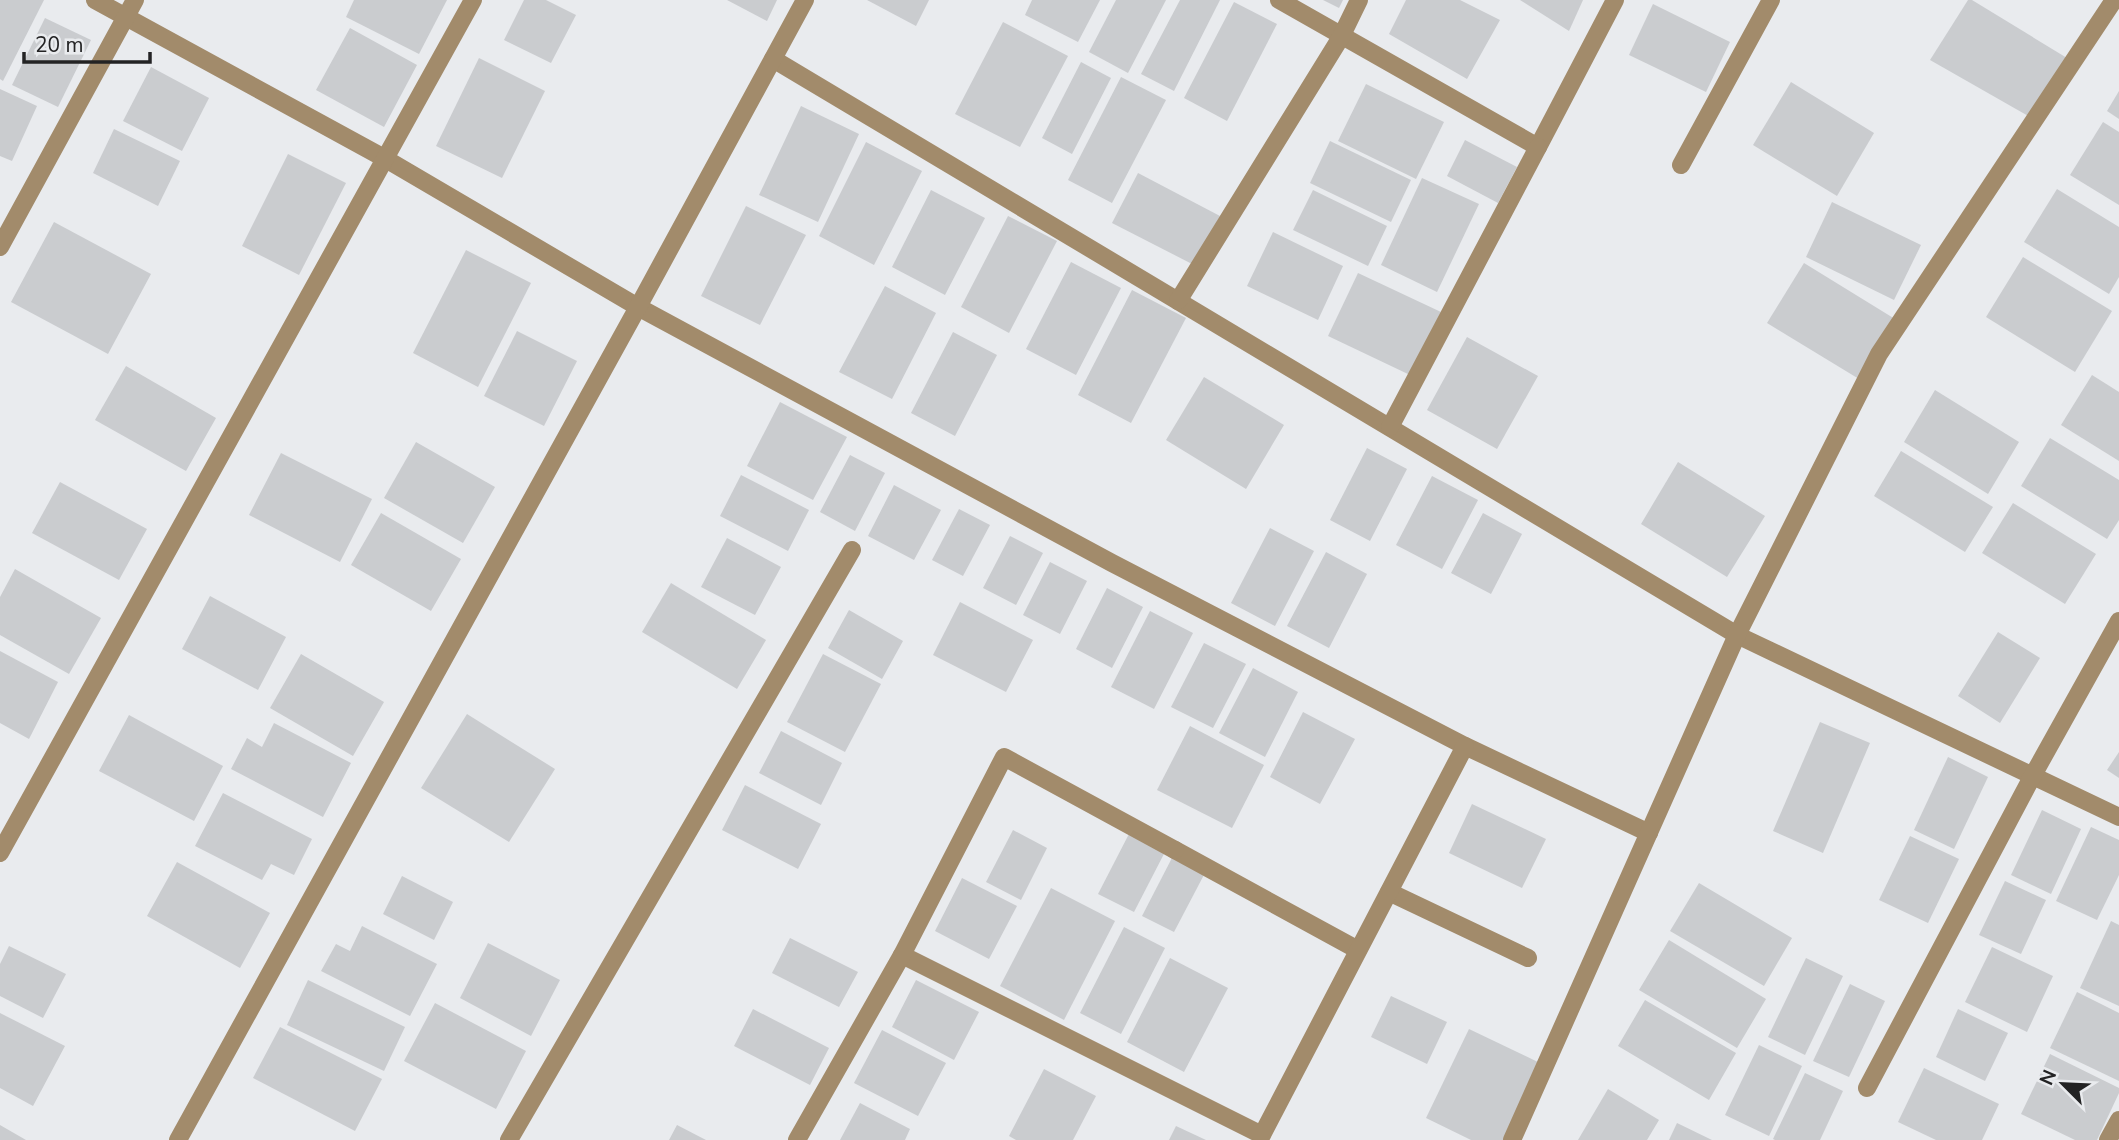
<svg xmlns="http://www.w3.org/2000/svg" width="2119" height="1140" font-family="'Nunito Sans',sans-serif">
	<style>
		.building { fill: #cacccf }
		.lines { fill: none; stroke-linecap: round; stroke-linejoin: round }
		.service { stroke: #a28b6b; stroke-width: 18 }
		.minor { stroke: #a28b6b; stroke-width: 18 }
	</style>
	<rect width="100%" height="100%" fill="#e9ebee"/>
	<!-- building -->
	<g class="building">
		<path d="M0,0H44L3,81L0,79Z"/>
		<path d="M354,0H447L419,54L346,17Z"/>
		<path d="M524,0H546L576,15L551,63L504,40Z"/>
		<path d="M727,0H777L767,21Z"/>
		<path d="M867,0H929L916,26Z"/>
		<path d="M1032,0H1100L1078,42L1025,15Z"/>
		<path d="M1116,0H1166L1128,73L1089,52Z"/>
		<path d="M1180,0H1220L1174,91L1141,74Z"/>
		<path d="M1323,0H1343L1339,8Z"/>
		<path d="M1406,0H1460L1500,20L1467,79L1389,34Z"/>
		<path d="M1520,0H1583L1569,31Z"/>
		<path d="M1968,0H1972L2067,58L2030,117L1930,60Z"/>
		<path d="M1234,2L1277,24L1227,121L1184,98Z"/>
		<path d="M1653,4L1730,42L1706,92L1629,55Z"/>
		<path d="M45,18L91,40L58,107L12,85Z"/>
		<path d="M1003,22L1068,56L1020,147L955,114Z"/>
		<path d="M350,28L417,65L384,127L316,90Z"/>
		<path d="M479,58L545,91L502,178L436,146Z"/>
		<path d="M1081,62L1111,78L1072,154L1042,138Z"/>
		<path d="M151,67L209,98L182,151L123,121Z"/>
		<path d="M1121,77L1166,100L1112,203L1068,180Z"/>
		<path d="M1791,82L1874,133L1837,196L1753,145Z"/>
		<path d="M1366,84L1444,122L1416,179L1338,141Z"/>
		<path d="M0,89L37,106L12,161L0,156Z"/>
		<path d="M2119,91V119L2107,111Z"/>
		<path d="M801,106L859,134L818,222L759,195Z"/>
		<path d="M2103,122L2119,132V205L2070,175Z"/>
		<path d="M114,129L180,161L158,206L93,173Z"/>
		<path d="M1465,140L1517,167L1498,203L1447,176Z"/>
		<path d="M1330,141L1411,180L1391,222L1310,183Z"/>
		<path d="M866,142L922,171L874,265L819,236Z"/>
		<path d="M288,154L346,183L299,275L242,246Z"/>
		<path d="M1138,173L1220,216L1194,265L1112,223Z"/>
		<path d="M1422,178L1479,204L1437,292L1381,265Z"/>
		<path d="M2057,189L2119,227V277L2109,294L2024,242Z"/>
		<path d="M931,190L985,218L945,295L892,267Z"/>
		<path d="M1313,190L1387,226L1368,266L1293,230Z"/>
		<path d="M1832,202L1921,245L1894,300L1806,257Z"/>
		<path d="M746,206L806,235L760,325L701,296Z"/>
		<path d="M1008,216L1057,241L1009,333L961,307Z"/>
		<path d="M54,222L151,274L108,354L11,302Z"/>
		<path d="M1273,232L1343,266L1318,320L1247,286Z"/>
		<path d="M466,250L531,283L478,387L413,353Z"/>
		<path d="M2023,257L2112,311L2075,372L1986,317Z"/>
		<path d="M1071,262L1121,288L1076,375L1026,349Z"/>
		<path d="M1804,263L1895,319L1859,379L1767,323Z"/>
		<path d="M1358,273L1441,312L1410,375L1328,336Z"/>
		<path d="M885,286L936,313L892,399L839,372Z"/>
		<path d="M1132,290L1186,318L1131,423L1078,395Z"/>
		<path d="M517,331L577,361L544,426L484,396Z"/>
		<path d="M953,332L997,355L955,436L911,413Z"/>
		<path d="M1467,337L1538,376L1497,449L1427,410Z"/>
		<path d="M126,366L216,418L186,471L95,420Z"/>
		<path d="M2092,375L2119,392V461L2061,425Z"/>
		<path d="M1204,377L1284,425L1246,489L1166,440Z"/>
		<path d="M1935,390L2019,442L1988,494L1904,442Z"/>
		<path d="M780,402L847,437L813,500L747,466Z"/>
		<path d="M2050,438L2119,480V520L2107,539L2021,486Z"/>
		<path d="M416,442L495,487L463,543L384,498Z"/>
		<path d="M1367,448L1407,469L1370,541L1330,520Z"/>
		<path d="M1901,451L1993,507L1965,552L1874,496Z"/>
		<path d="M281,453L372,499L340,562L249,515Z"/>
		<path d="M850,455L885,473L855,531L820,512Z"/>
		<path d="M1678,462L1765,516L1727,577L1641,524Z"/>
		<path d="M741,475L809,510L788,551L720,516Z"/>
		<path d="M1432,476L1478,500L1442,569L1396,545Z"/>
		<path d="M60,482L147,529L119,580L32,533Z"/>
		<path d="M894,485L941,510L914,560L868,536Z"/>
		<path d="M2013,503L2096,554L2065,604L1982,553Z"/>
		<path d="M959,509L990,525L963,576L932,560Z"/>
		<path d="M381,513L461,559L431,611L351,565Z"/>
		<path d="M1483,513L1522,534L1491,594L1451,573Z"/>
		<path d="M1270,528L1314,551L1275,626L1231,603Z"/>
		<path d="M1010,536L1043,553L1016,605L983,588Z"/>
		<path d="M727,538L781,567L755,615L701,587Z"/>
		<path d="M1326,552L1367,574L1329,648L1287,626Z"/>
		<path d="M1050,562L1087,581L1060,634L1023,615Z"/>
		<path d="M15,569L101,618L69,674L0,635V597Z"/>
		<path d="M671,583L766,640L737,689L642,632Z"/>
		<path d="M1107,588L1143,607L1112,668L1076,649Z"/>
		<path d="M210,596L286,637L258,690L182,649Z"/>
		<path d="M960,602L1033,640L1006,692L933,655Z"/>
		<path d="M849,610L903,641L882,679L828,648Z"/>
		<path d="M1150,611L1193,633L1154,709L1111,687Z"/>
		<path d="M1998,632L2040,658L2000,723L1958,696Z"/>
		<path d="M1204,643L1246,664L1213,728L1171,707Z"/>
		<path d="M0,651L58,682L29,739L0,723Z"/>
		<path d="M301,654L384,702L353,756L270,708Z"/>
		<path d="M823,654L881,684L845,752L787,722Z"/>
		<path d="M1253,668L1298,692L1265,757L1219,733Z"/>
		<path d="M1303,712L1355,739L1320,804L1270,777Z"/>
		<path d="M467,714L555,769L509,842L421,788Z"/>
		<path d="M129,715L223,766L194,821L99,771Z"/>
		<path d="M1820,722L1870,743L1823,853L1773,831Z"/>
		<path d="M274,723L351,763L323,817L231,769L247,738L262,747Z"/>
		<path d="M1190,726L1264,765L1232,828L1157,790Z"/>
		<path d="M781,731L842,763L821,805L759,773Z"/>
		<path d="M2119,752V778L2107,770Z"/>
		<path d="M1948,757L1988,777L1954,849L1914,830Z"/>
		<path d="M745,785L821,824L798,869L722,830Z"/>
		<path d="M223,793L312,839L294,875L271,864L262,880L195,846Z"/>
		<path d="M1472,804L1546,839L1522,888L1449,853Z"/>
		<path d="M2042,810L2081,829L2051,894L2011,875Z"/>
		<path d="M2091,827L2119,840V875L2097,920L2056,901Z"/>
		<path d="M1013,830L1047,848L1021,900L986,882Z"/>
		<path d="M1131,830L1167,848L1134,912L1098,894Z"/>
		<path d="M1910,836L1959,859L1928,923L1879,900Z"/>
		<path d="M1174,854L1206,871L1174,932L1142,916Z"/>
		<path d="M177,862L270,913L240,968L147,916Z"/>
		<path d="M402,876L453,902L434,940L383,914Z"/>
		<path d="M962,878L1017,906L989,959L935,931Z"/>
		<path d="M2005,881L2046,900L2021,954L1979,935Z"/>
		<path d="M1699,883L1792,938L1764,986L1670,931Z"/>
		<path d="M1051,888L1115,921L1064,1020L1000,986Z"/>
		<path d="M2111,921L2119,925V1006L2080,988Z"/>
		<path d="M362,926L437,964L410,1016L321,971L336,944L350,951Z"/>
		<path d="M1124,927L1165,948L1121,1034L1080,1013Z"/>
		<path d="M790,938L858,972L839,1007L772,973Z"/>
		<path d="M1669,940L1766,999L1737,1048L1639,990Z"/>
		<path d="M488,943L560,980L531,1036L460,998Z"/>
		<path d="M9,946L66,974L43,1018L0,996V964Z"/>
		<path d="M1992,947L2053,976L2027,1032L1965,1002Z"/>
		<path d="M1170,958L1228,988L1184,1072L1127,1042Z"/>
		<path d="M1806,958L1843,976L1805,1055L1768,1037Z"/>
		<path d="M308,980L405,1027L384,1071L287,1025Z"/>
		<path d="M916,980L979,1012L954,1060L892,1027Z"/>
		<path d="M1850,984L1885,1001L1849,1077L1813,1061Z"/>
		<path d="M2077,992L2119,1013V1081L2050,1048Z"/>
		<path d="M1391,996L1447,1022L1427,1064L1371,1037Z"/>
		<path d="M1645,1000L1736,1053L1709,1100L1618,1046Z"/>
		<path d="M435,1003L526,1051L496,1109L404,1061Z"/>
		<path d="M753,1009L829,1048L810,1085L734,1046Z"/>
		<path d="M1958,1009L2008,1033L1985,1081L1936,1057Z"/>
		<path d="M0,1013L65,1046L33,1106L0,1088Z"/>
		<path d="M280,1027L382,1079L355,1131L253,1078Z"/>
		<path d="M1469,1029L1542,1064L1505,1140H1471L1426,1118Z"/>
		<path d="M882,1030L946,1063L918,1116L854,1083Z"/>
		<path d="M1759,1045L1802,1066L1769,1136L1725,1115Z"/>
		<path d="M2050,1054L2119,1088V1093L2097,1140H2075L2021,1114Z"/>
		<path d="M1924,1068L1999,1104L1982,1140H1936L1898,1122Z"/>
		<path d="M1044,1069L1096,1096L1073,1140H1016L1009,1136Z"/>
		<path d="M1805,1073L1843,1091L1820,1140H1775L1773,1139Z"/>
		<path d="M1608,1089L1659,1120L1647,1140H1578Z"/>
		<path d="M860,1103L910,1129L905,1140H840Z"/>
		<path d="M1677,1123L1712,1140H1669Z"/>
		<path d="M0,1125L26,1140H0Z"/>
		<path d="M677,1125L706,1140H669Z"/>
		<path d="M1176,1126L1206,1140H1169Z"/>
	</g>
	<g class="lines">
		<!-- service -->
		<g class="service">
			<path d="M1175,850L1358,950"/>
			<path d="M1389,892L1528,958"/>
		</g>
		<!-- minor -->
		<g class="minor">
			<path d="M95,0L384,158L638,307L1112,563L1465,746L1649,833"/>
			<path d="M1279,0L1538,147L1615,0"/>
			<path d="M773,59L1737,635L2119,817"/>
			<path d="M1681,165L1771,0"/>
			<path d="M0,247L135,0"/>
			<path d="M1178,301L1341,37L1359,0"/>
			<path d="M1390,427L1538,147"/>
			<path d="M0,853L473,0"/>
			<path d="M902,955L1262,1135L1465,746"/>
			<path d="M1867,1088L2032,777L2119,621"/>
			<path d="M178,1140L638,307L805,0"/>
			<path d="M509,1140L852,550"/>
			<path d="M797,1140L902,955L1004,757L1175,850"/>
			<path d="M1512,1140L1737,635L1879,354L2114,0"/>
			<path d="M2108,1140L2119,1120"/>
		</g>
	</g>
	<!-- north arrow -->
	<g transform="translate(2063 1084) rotate(294)" stroke="#e9ebee" stroke-width="5" paint-order="stroke">
	<path d="M0-5L12 26L0 18L-12 26Z" fill="#232324"/>
	<text y="-10" font-size="19" font-weight="bold" text-anchor="middle" fill="#232324">N</text>
	</g>
	<!-- scale -->
	<path d="M24 52v10h126v-10" fill="none" stroke="#232324" stroke-width="3.5"/>
	<text x="35" y="52" font-size="21" fill="#232324" stroke="#e9ebee" stroke-width="5" paint-order="stroke">20 m</text>
</svg>
